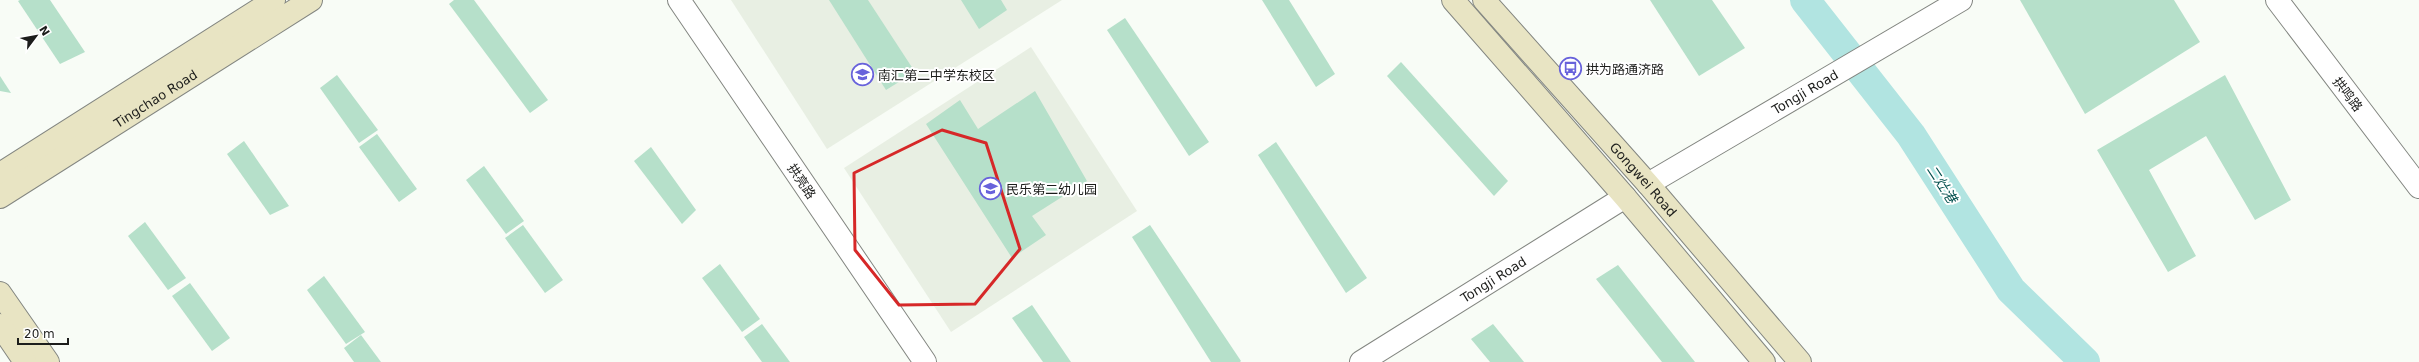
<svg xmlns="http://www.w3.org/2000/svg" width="2419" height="362" font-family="'DejaVu Sans','Noto Sans SC',sans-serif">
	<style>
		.built { fill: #e8efe3 }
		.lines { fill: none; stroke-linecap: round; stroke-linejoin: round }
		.river { stroke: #b1e4e1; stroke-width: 30 }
		.building { fill: #b6e0ca }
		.tertiary-casing { stroke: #838681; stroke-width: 24 }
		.secondary-casing { stroke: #838681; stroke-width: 24 }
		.tertiary { stroke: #fff; stroke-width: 22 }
		.secondary { stroke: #e8e4c3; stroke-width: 22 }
		.marked { fill: none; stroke: #d62828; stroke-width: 3; stroke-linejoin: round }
		.labels { text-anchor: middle; stroke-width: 4; stroke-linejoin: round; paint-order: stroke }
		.poi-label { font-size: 13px; fill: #1c1d1b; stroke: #fff; text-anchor: start }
		.street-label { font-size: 13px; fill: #1c1d1b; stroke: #fff }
		.water-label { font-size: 14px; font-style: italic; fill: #04514f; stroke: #fff }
	</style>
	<rect width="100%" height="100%" fill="#f8fcf6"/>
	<!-- built -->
	<g class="built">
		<path d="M731,0H1062L827,149Z"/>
		<path d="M1031,47L1137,211L951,332L844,168Z"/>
	</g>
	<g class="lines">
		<!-- river -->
		<path class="river" d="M1805,0L1911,135L2011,290L2085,362"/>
	</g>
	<!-- building -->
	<g class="building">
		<path d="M20,0H50L85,52L60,64L18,1Z"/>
		<path d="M454,0H474L548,100L530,113L449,4Z"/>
		<path d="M829,0H868L915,72L886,90Z"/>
		<path d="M961,0H1001L1007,10L979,29Z"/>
		<path d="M1262,0H1289L1335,74L1316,87Z"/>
		<path d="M1650,0H1712L1745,48L1699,76Z"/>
		<path d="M2020,0H2174L2200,42L2085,114Z"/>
		<path d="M1125,18L1209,142L1189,156L1107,30Z"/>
		<path d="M1401,62L1508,181L1494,196L1387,76Z"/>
		<path d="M337,75L378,130L359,143L320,88Z"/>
		<path d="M2225,75L2291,200L2255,220L2206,136L2149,170L2196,256L2168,272L2097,150Z"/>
		<path d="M0,76L11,93L0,91Z"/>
		<path d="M1035,91L1087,181L1032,216L1046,235L1012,258L926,124L960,100L978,129Z"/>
		<path d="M377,134L417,189L399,202L359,147Z"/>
		<path d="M244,141L289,206L270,215L227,154Z"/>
		<path d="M1276,142L1367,278L1346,293L1258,155Z"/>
		<path d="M651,147L696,210L682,224L634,161Z"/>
		<path d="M484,166L524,221L506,234L466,180Z"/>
		<path d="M145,222L186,278L168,290L128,236Z"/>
		<path d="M523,225L563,280L545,293L505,238Z"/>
		<path d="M1150,225L1241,361L1240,362H1211L1132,237Z"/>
		<path d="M720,264L760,319L742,332L702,278Z"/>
		<path d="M1618,265L1695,362H1662L1596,279Z"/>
		<path d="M324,276L365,332L346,344L307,290Z"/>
		<path d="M190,283L230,338L212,351L172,296Z"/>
		<path d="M1032,305L1071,362H1043L1012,318Z"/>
		<path d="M762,324L790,362H762L744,337Z"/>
		<path d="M1493,324L1524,362H1490L1471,339Z"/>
		<path d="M361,335L381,362H354L344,348Z"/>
	</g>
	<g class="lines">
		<defs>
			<g id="tertiary">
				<path d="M679,0L925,362"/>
				<path d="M2277,0L2419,187"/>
				<path id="s1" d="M1648,184L1961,0"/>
				<path id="s2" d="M1361,362L1625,197"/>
			</g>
			<g id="secondary">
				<path d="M1453,0L1625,197L1764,362"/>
				<path id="s3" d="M1484,0L1648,184L1800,362"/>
				<path d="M0,174L274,0"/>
				<path id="s4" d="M0,197L311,0"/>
				<path d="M0,293L48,362"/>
				<path d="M0,325L25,362"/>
			</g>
		</defs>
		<!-- tertiary casing -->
		<use href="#tertiary" class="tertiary-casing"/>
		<!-- secondary casing -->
		<use href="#secondary" class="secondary-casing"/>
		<!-- tertiary -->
		<use href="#tertiary" class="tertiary"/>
		<!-- secondary -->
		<use href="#secondary" class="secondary"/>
	</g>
	<!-- marked area -->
	<path class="marked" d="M942,130L986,143L1020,249L975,304L899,305L855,250L854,173Z"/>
	<!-- icons -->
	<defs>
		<symbol id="bus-ring" viewBox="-11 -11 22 22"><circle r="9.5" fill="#fff" stroke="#6862db" stroke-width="1.5"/><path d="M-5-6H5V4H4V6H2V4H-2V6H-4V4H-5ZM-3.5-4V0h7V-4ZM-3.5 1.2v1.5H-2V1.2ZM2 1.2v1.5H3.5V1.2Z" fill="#6862db"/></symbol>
		<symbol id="school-ring" viewBox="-11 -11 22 22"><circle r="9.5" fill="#fff" stroke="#6862db" stroke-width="1.5"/><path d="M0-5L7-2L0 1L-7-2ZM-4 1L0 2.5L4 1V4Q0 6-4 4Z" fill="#6862db"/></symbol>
	</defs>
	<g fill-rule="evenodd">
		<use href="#bus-ring" x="1558" y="56" width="25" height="25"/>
		<use href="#school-ring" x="850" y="62" width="25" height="25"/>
		<use href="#school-ring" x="978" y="176" width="25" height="25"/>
	</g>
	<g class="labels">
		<!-- poi labels -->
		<g class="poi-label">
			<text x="1586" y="74">拱为路通济路</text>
			<text x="878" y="80">南汇第二中学东校区</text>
			<text x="1006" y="194">民乐第二幼儿园</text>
		</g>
		<!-- street labels -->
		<g class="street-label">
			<text dy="5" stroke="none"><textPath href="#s1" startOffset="182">Tongji Road</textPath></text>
			<text transform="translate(2348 94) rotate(53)" y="5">拱鸣路</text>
			<text dy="5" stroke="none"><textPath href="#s4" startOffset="184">Tingchao Road</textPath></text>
			<text dy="5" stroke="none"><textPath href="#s3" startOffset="240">Gongwei Road</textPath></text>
			<text transform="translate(802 181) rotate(56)" y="5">拱亮路</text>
			<text dy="5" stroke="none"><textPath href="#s2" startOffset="156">Tongji Road</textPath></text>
		</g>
		<!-- water labels -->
		<g class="water-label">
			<text transform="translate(1942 184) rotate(57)" y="5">二灶港</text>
		</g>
	</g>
	<!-- north arrow -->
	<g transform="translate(36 36) rotate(58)" stroke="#ffffff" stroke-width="3" paint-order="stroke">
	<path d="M0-3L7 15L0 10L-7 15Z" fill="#1c1d1b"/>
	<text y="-6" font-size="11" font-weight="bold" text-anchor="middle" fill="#1c1d1b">N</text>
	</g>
	<!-- scale -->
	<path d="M18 338v6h50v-6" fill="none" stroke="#1c1d1b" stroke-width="2"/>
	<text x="24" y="338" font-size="12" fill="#1c1d1b" stroke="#ffffff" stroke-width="3" paint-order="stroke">20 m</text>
</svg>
